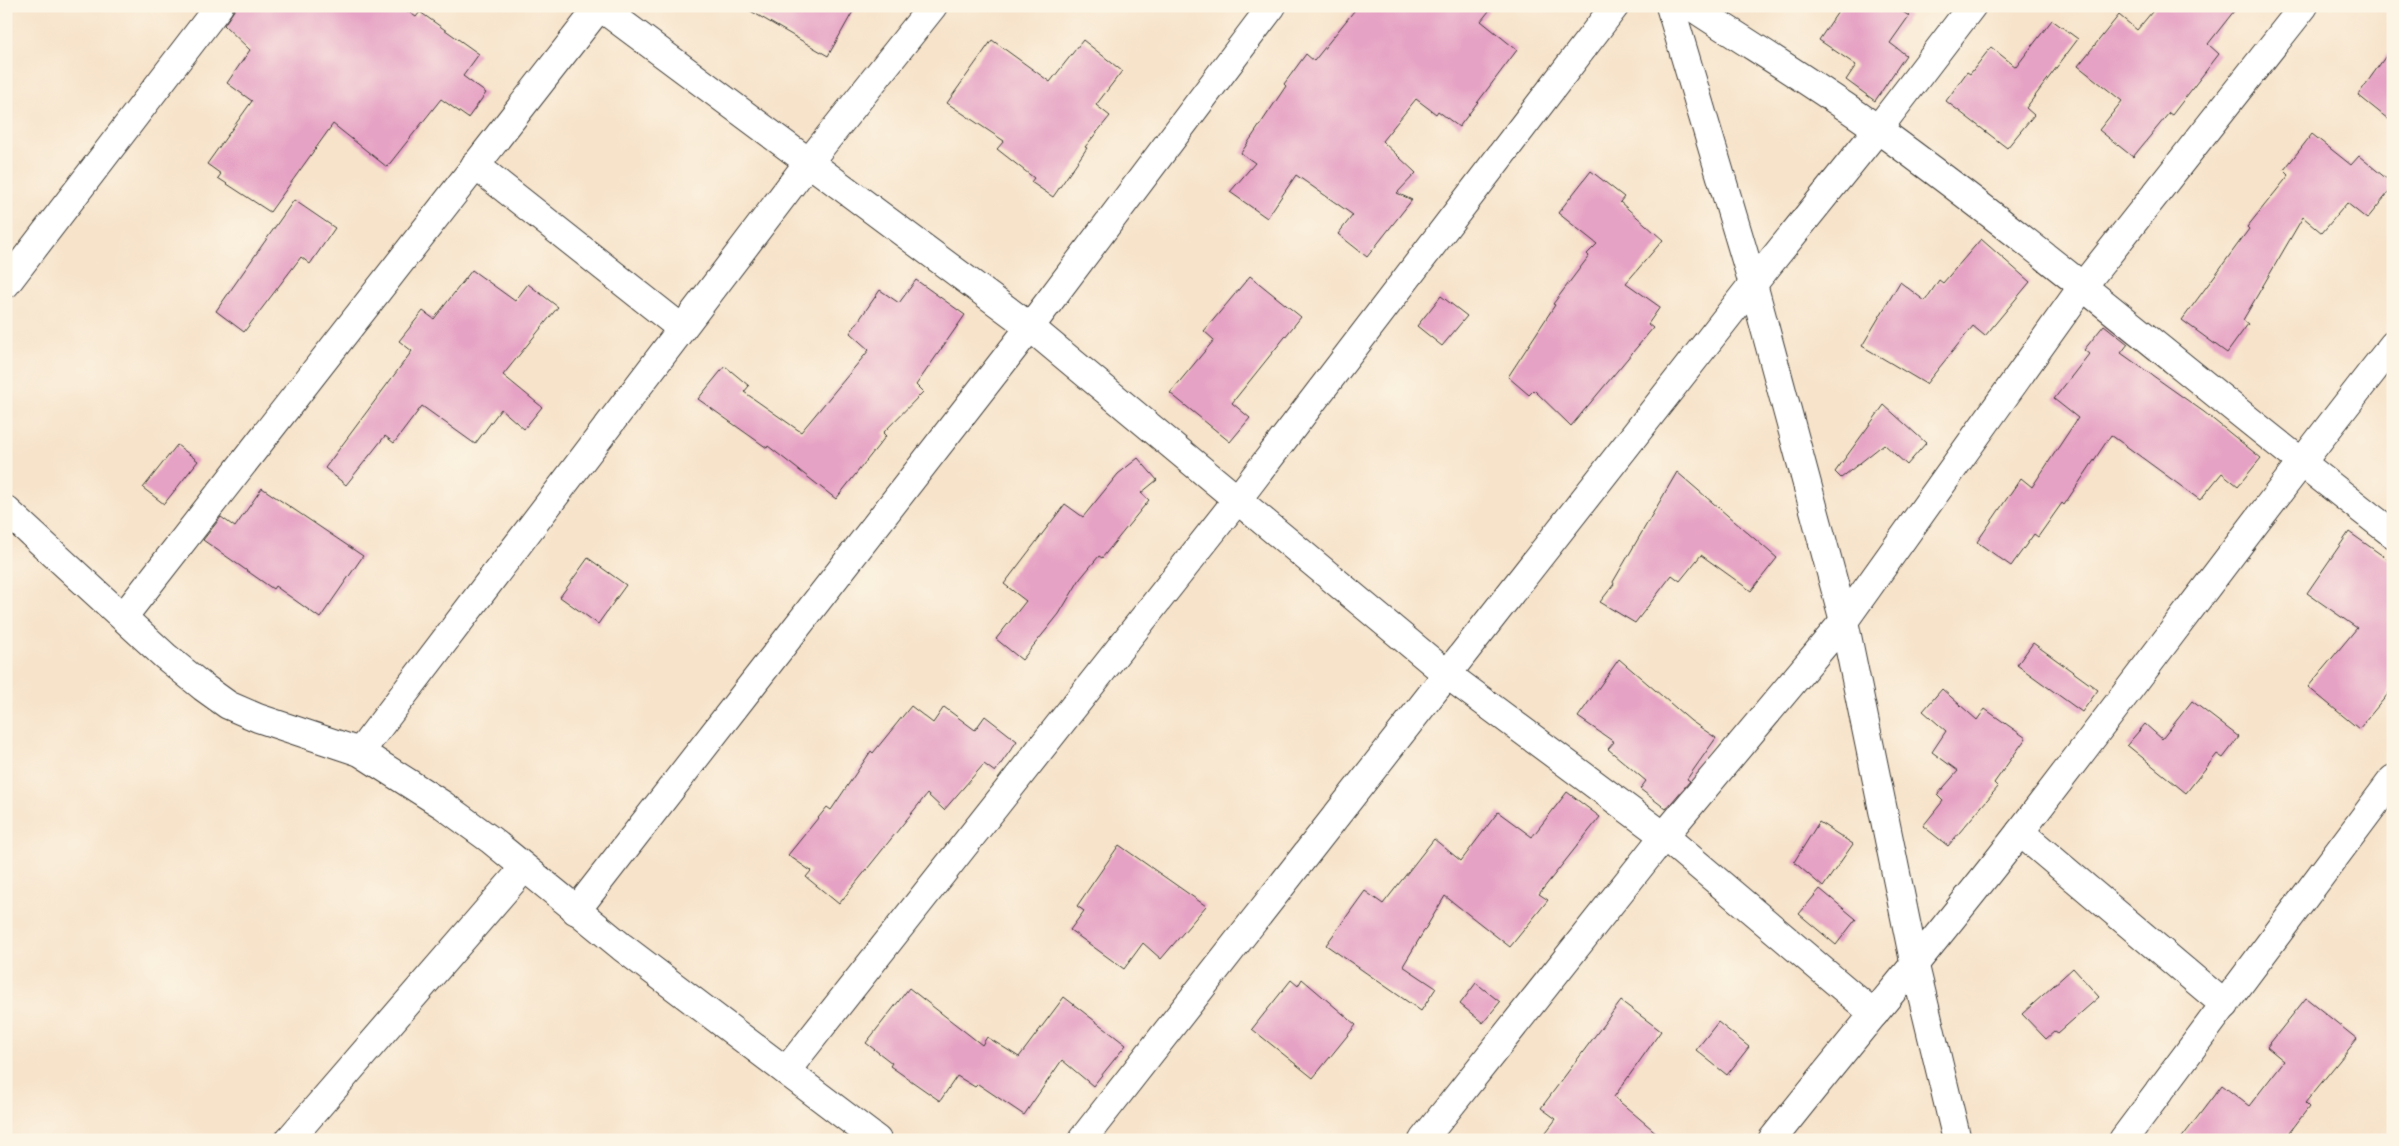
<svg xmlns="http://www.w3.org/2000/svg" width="2399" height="1146" font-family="'Patrick Hand',sans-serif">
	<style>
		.building { fill: #e6a2c4 }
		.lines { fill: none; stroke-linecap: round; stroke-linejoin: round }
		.minor-casing { stroke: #3d3a36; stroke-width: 30 }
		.minor { stroke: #fff; stroke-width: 28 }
	</style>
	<rect width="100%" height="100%" fill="#fcf5e5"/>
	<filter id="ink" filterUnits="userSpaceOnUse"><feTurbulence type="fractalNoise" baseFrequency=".02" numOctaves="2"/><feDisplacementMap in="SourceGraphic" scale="10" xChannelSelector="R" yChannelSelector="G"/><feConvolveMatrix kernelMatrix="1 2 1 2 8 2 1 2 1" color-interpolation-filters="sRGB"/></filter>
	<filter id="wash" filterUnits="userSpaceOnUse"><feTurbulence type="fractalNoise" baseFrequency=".0096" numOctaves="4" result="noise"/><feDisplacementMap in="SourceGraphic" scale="20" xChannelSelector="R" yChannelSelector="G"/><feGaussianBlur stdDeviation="1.12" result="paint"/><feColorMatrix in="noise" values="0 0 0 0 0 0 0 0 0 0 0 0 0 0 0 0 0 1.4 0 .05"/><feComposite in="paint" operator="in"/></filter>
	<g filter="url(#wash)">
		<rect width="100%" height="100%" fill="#f7e3ca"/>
		<g id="blocks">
			<!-- building -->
			<g class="building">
				<path d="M237,6H400L416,17L420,12L479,54L463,76L486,93L468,118L441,99L387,167L333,124L270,212L218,178L221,174L207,164L252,101L227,83L250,50L224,25Z"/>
				<path d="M742,6H856L828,56Z"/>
				<path d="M1358,6H1493L1481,21L1517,50L1459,127L1438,111L1436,114L1416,99L1382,141L1416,173L1397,193L1412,200L1367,257L1338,234L1353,215L1296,175L1267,218L1230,192L1255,163L1241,153L1286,86L1284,84L1306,54L1314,61Z"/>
				<path d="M1842,6H1894L1909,16L1890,43L1906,55L1875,101L1846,80L1856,65L1819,40Z"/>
				<path d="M2157,6H2238L2208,44L2219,54L2172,115L2169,113L2133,157L2099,130L2122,101L2078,66L2119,15L2137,30Z"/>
				<path d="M2052,20L2078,39L2026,108L2034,115L2007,148L1946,101L1967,72L1970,74L1991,47L2016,67Z"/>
				<path d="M992,40L1050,82L1083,40L1122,71L1096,105L1110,116L1085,147L1087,148L1053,197L1031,182L1034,178L997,149L1004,141L947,103Z"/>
				<path d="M2393,46V123L2358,95Z"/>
				<path d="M2312,134L2351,165L2359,156L2393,184V187L2367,219L2347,203L2322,233L2303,217L2243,320L2248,324L2227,353L2182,320L2249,229L2247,227L2289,175L2284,170Z"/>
				<path d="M1591,171L1624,197L1620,202L1663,240L1626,283L1660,307L1648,324L1653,328L1571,426L1534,390L1529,395L1508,377L1555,305L1553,304L1589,256L1587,254L1597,244L1558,213Z"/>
				<path d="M294,200L335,228L310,264L301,257L244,332L216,311Z"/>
				<path d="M1981,239L2030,282L1985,336L1973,326L1926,384L1862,346L1900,282L1925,301L1939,280L1943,283Z"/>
				<path d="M472,270L515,301L528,284L558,307L503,375L542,407L524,429L501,409L475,444L422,406L394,443L385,436L346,485L325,468L412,351L399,341L423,311L434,319Z"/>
				<path d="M1250,276L1301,317L1232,403L1250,418L1230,442L1170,393L1214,340L1204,331Z"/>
				<path d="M916,280L965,315L916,385L923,392L883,433L886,436L836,499L768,446L767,448L698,399L725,366L749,386L744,392L801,432L869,350L850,333L880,290L899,303Z"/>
				<path d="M1441,296L1467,316L1442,346L1417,326Z"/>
				<path d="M2104,325L2128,344L2121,353L2204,412L2261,458L2238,486L2222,473L2200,500L2111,435L2064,505L2062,503L2038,537L2034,534L2011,566L1977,542L2021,478L2032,487L2078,418L2054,399L2089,354L2084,350Z"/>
				<path d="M1884,405L1926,443L1907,465L1884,444L1841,478L1835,472Z"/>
				<path d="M177,445L198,461L164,504L143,488Z"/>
				<path d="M1138,458L1157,480L1141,493L1149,500L1102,558L1099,556L1080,579L1059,614L1022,660L996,639L1026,601L1004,584L1065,504L1083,517L1118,474Z"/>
				<path d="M1677,472L1777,558L1751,591L1701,555L1680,581L1672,575L1635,623L1600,602L1614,584L1613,582Z"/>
				<path d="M262,488L363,556L320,618L275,586L273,589L203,540L221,517L235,527Z"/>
				<path d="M2349,532L2393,563V688L2359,729L2308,687L2357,628L2307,593Z"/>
				<path d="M588,558L626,585L598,624L560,597Z"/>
				<path d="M2033,643L2098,690L2082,712L2017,665Z"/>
				<path d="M1619,659L1691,721L1716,738L1687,779L1690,781L1666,809L1640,789L1646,781L1608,749L1614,742L1578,717Z"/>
				<path d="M1942,689L1977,720L1985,709L2026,738L1994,783L1998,787L1948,846L1923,826L1943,801L1937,795L1958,771L1932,752L1946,731L1923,711Z"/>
				<path d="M2192,701L2239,737L2223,758L2217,754L2186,793L2127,745L2145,724L2162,739Z"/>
				<path d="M911,706L933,723L944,707L975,730L985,716L1017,741L995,772L984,764L944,810L927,794L839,904L806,877L811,871L788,855L827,807L831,810L871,751L873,753Z"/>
				<path d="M1567,792L1600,817L1539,894L1548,900L1510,947L1445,896L1403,966L1436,988L1421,1011L1326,945L1365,891L1383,904L1434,839L1461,861L1498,812L1532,837Z"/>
				<path d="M1819,822L1853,844L1823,887L1794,862Z"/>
				<path d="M1119,845L1206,906L1161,959L1143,943L1124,969L1070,930L1084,911L1077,906Z"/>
				<path d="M1820,889L1856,919L1836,945L1799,914Z"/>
				<path d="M2073,968L2099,997L2058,1033L2055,1031L2046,1039L2022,1014Z"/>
				<path d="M1302,979L1356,1025L1313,1078L1252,1029L1291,980L1298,986Z"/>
				<path d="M1476,983L1500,1002L1483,1023L1460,1004Z"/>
				<path d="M909,988L982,1045L987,1037L1019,1057L1064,997L1126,1045L1093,1086L1062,1060L1024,1115L978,1084L975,1087L957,1076L940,1101L890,1066L892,1063L866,1043Z"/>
				<path d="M2306,998L2357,1039L2305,1103L2309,1107L2284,1140H2180L2222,1085L2249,1106L2284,1061L2267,1047Z"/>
				<path d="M1621,1001L1661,1031L1614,1097L1665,1140H1540L1556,1119L1541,1108Z"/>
				<path d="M1718,1022L1749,1047L1727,1075L1696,1050Z"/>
			</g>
		</g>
	</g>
	<g filter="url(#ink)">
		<use href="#blocks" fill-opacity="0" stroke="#3d3a36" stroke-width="1"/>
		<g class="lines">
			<defs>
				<g id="minor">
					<path d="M599,6L1030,327L1448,675L1664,836L1874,1014"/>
					<path d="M1670,6L1753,284L1844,621L1915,966L1957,1140"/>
					<path d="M1691,6C1753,47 1818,86 1879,130C2055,258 2220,401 2393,534"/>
					<path d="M475,165L681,328"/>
					<path d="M6,284L219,6"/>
					<path d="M6,510L165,656L203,687L228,705L258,718L360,752L443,805L491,840L622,947L877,1140"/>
					<path d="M124,616L600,6"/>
					<path d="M360,752L808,163L933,6"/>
					<path d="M2020,832L2225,1005"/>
					<path d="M576,911L1030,327L1272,6"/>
					<path d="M786,1071L1237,500L1615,6"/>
					<path d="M289,1140L524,868"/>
					<path d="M1082,1140L1753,284L1878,129L1972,6"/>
					<path d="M1423,1140L1664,836L1844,621L2083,286L2304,6"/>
					<path d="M1772,1140C1854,1036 1940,936 2020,832C2145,670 2266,506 2393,345"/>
					<path d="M2123,1140L2393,779"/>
				</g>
			</defs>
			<!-- minor casing -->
			<use href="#minor" class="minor-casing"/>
			<!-- minor -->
			<use href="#minor" class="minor"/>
		</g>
	</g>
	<!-- margin -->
	<rect width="2399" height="1146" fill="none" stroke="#fcf5e5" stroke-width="25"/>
</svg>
